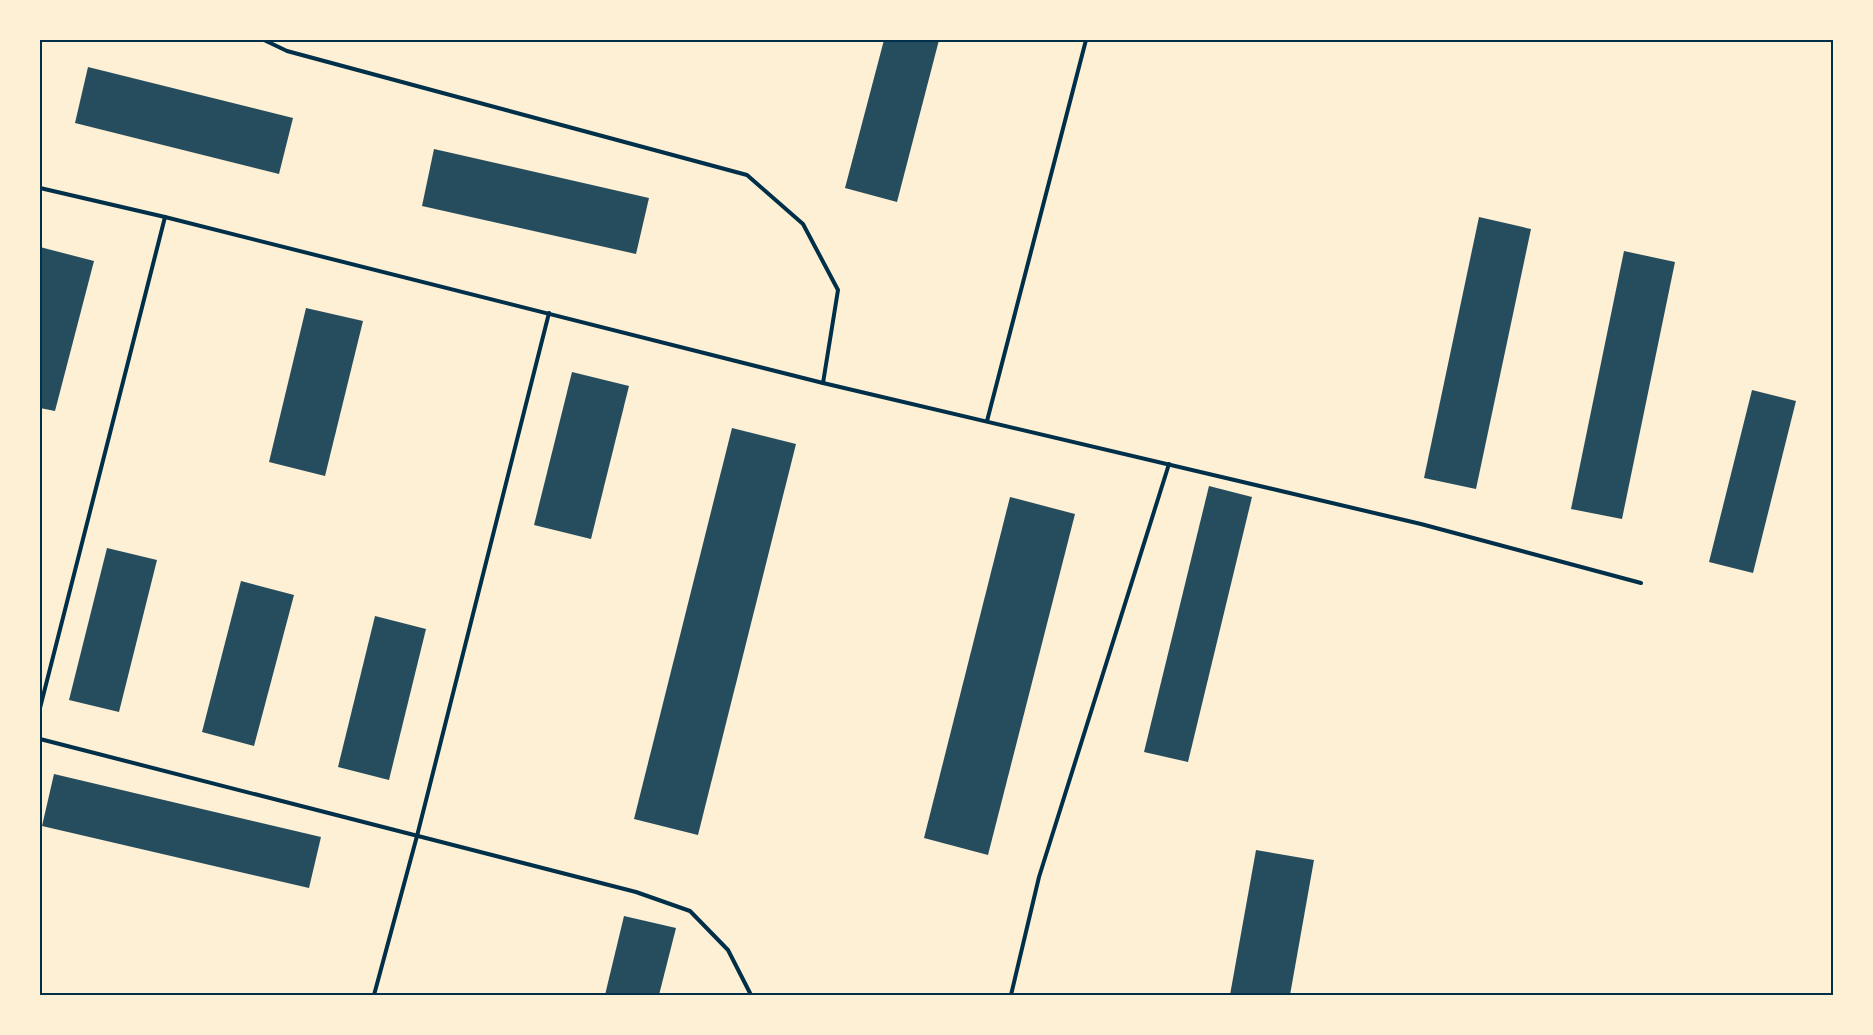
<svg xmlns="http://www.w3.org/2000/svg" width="1873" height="1035" font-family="'Work Sans',sans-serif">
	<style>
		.building { fill: #264d5e }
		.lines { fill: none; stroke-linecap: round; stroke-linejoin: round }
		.service { stroke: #003049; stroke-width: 4 }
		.neatline { fill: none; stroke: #003049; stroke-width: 2 }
	</style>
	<rect width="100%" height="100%" fill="#fdf0d5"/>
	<!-- building -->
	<g class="building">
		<path d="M884,40H939L897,202L845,188Z"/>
		<path d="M88,67L293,118L279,174L75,123Z"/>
		<path d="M434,149L649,198L636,254L422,206Z"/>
		<path d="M1479,217L1531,229L1476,489L1424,478Z"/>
		<path d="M40,247L94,261L55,411L40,408Z"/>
		<path d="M1624,251L1675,262L1622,519L1571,509Z"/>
		<path d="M306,308L363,321L325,476L269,462Z"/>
		<path d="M572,372L629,386L591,539L534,525Z"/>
		<path d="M1752,390L1796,401L1753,573L1709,562Z"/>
		<path d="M732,428L796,444L698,835L634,819Z"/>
		<path d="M1209,486L1252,497L1188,762L1144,752Z"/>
		<path d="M1010,497L1075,514L988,855L924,838Z"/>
		<path d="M107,548L157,560L119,712L69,700Z"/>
		<path d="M241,581L294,595L254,746L202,732Z"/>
		<path d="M375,616L426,629L389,780L338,767Z"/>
		<path d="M54,774L321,837L309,888L42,826Z"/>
		<path d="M1256,850L1314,860L1290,995H1230Z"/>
		<path d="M624,916L676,928L659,995H605Z"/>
	</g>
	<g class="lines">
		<!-- service -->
		<g class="service">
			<path d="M264,40L287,51L747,175L803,224L838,290L823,383"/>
			<path d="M40,188L165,217L823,383L1421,524L1641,583"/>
			<path d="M987,421L1086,40"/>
			<path d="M40,708L165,217"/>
			<path d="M40,739L636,892L690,911L728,950L751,995"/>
			<path d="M374,995L417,836L549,313"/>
			<path d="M1011,995L1039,877L1169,464"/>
		</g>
	</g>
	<!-- border -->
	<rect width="1873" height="1035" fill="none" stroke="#fdf0d5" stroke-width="82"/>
	<rect x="41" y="41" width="1791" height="953" class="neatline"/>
</svg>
